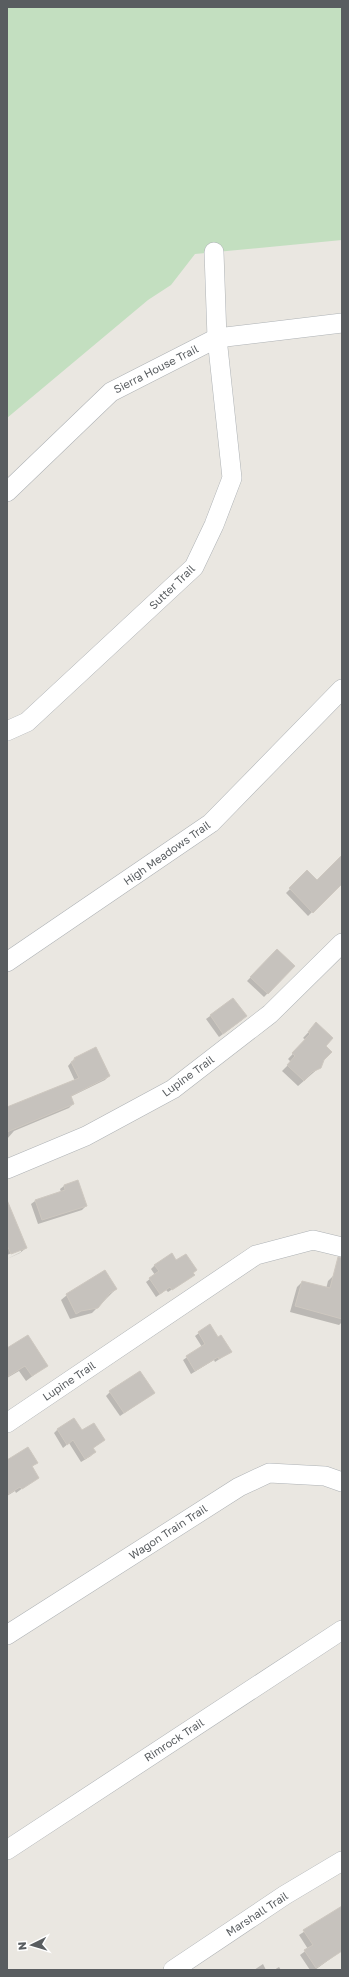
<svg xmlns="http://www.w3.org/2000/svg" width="349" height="1977" font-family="'Golos Text',sans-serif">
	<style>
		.green { fill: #c3dfc0 }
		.shadow { fill: #0003 }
		.building { fill: #c6c2bd; stroke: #cec8c0 }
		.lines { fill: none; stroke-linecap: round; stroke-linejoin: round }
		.minor-casing { stroke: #aeb2b5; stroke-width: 20 }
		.minor { stroke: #fff; stroke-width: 19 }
		.labels { text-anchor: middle; stroke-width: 3; stroke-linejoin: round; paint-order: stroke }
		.street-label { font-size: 11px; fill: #595d60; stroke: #fff }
	</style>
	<rect width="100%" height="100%" fill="#eae7e1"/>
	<!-- green -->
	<path class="green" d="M7,7H342V240L195,254L171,285L148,300L7,418Z"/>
	<!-- shadow -->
	<g class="shadow">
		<path d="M342,857V883L308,916L286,893L307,872L317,882Z"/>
		<path d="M277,950L294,966L264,997L247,981Z"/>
		<path d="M233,999L242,1020L219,1037L206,1019Z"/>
		<path d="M316,1024L324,1046L323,1059L320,1067L298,1086L282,1071L291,1062L288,1059L306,1040L303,1038Z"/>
		<path d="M74,1059L109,1076L105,1080L70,1097L73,1104L69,1108L14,1131L7,1139V1109L75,1081L68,1066Z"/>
		<path d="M77,1181L86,1206L82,1210L38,1224L31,1204L35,1201L61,1192L60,1189L64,1186Z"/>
		<path d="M7,1209L26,1248L20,1253L7,1259L21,1252V1249L7,1255Z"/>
		<path d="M176,1262L192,1273L190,1278L168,1292L166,1290L156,1297L146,1282L155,1275L151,1269L155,1265Z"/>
		<path d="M334,1275L342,1278V1322L339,1325L290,1312L297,1287L302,1282L326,1289L328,1281Z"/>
		<path d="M116,1289L92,1313L70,1319L61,1300L67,1295Z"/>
		<path d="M199,1333L218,1338L230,1352L215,1362L214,1360L191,1374L183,1360L202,1347L195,1336Z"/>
		<path d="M7,1349L46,1366L26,1381L19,1371L7,1378Z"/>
		<path d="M110,1392L154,1393L120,1416L106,1396Z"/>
		<path d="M57,1430L82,1432L104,1440L92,1449L94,1452L91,1456L81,1462L69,1443L63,1448L54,1433Z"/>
		<path d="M7,1462H37L31,1468L38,1477L16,1493L15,1491L7,1496Z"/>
		<path d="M342,1907L341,1951L315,1970H310L300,1955L308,1949L299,1935Z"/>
		<path d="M263,1964L266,1970H254Z"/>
		<path d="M279,1967L281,1970H274Z"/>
	</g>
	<!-- building -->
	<g class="building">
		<path d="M342,855V884L313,913L289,888L307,870L317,880Z"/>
		<path d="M277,949L295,966L268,994L250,977Z"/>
		<path d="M233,998L247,1016L223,1034L210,1015Z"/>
		<path d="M316,1022L333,1038L326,1046L332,1052L324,1060L321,1068L312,1072L304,1081L287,1065L295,1056L292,1053L310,1034L308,1032Z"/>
		<path d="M96,1047L110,1076L71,1096L74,1104L7,1132V1107L79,1078L71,1062L75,1060L74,1058Z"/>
		<path d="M78,1180L87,1206L42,1220L35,1200L65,1190L64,1185Z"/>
		<path d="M7,1200L27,1248L11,1254L7,1245Z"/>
		<path d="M172,1253L176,1260L186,1254L197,1270L193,1273L195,1275L172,1290L170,1287L160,1294L149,1278L159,1271L154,1265Z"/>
		<path d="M338,1257L342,1258V1319L295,1306L302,1281L330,1288Z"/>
		<path d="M105,1270L117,1289L110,1293L98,1308L81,1311L76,1314L66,1294Z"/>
		<path d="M210,1324L218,1337L221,1335L232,1352L219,1359L218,1357L195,1371L186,1356L205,1344L198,1332Z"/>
		<path d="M28,1335L48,1366L32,1376L25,1366L7,1377V1348Z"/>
		<path d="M140,1371L155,1393L124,1413L109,1391Z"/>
		<path d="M74,1418L82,1430L94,1423L105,1440L93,1448L96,1452L85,1459L73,1440L67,1445L57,1429Z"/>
		<path d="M28,1447L38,1463L32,1466L39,1478L22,1489L20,1487L7,1495V1460Z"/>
		<path d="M342,1906V1951L316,1968L304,1950L313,1945L303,1930Z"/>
	</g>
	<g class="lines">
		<defs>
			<g id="minor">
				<path d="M7,492L111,392L217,338L342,323"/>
				<path d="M7,731L27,722L194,567L214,525L232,478L217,338L214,252"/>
				<path d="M7,962L211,823L342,689"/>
				<path d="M7,1169L86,1136L173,1089L270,1014L342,943"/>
				<path d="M7,1423L256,1255L313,1240L342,1247"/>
				<path d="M7,1635L239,1487L269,1473L325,1476L342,1482"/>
				<path d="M7,1850L342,1630"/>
				<path d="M173,1970L285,1895L342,1861"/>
			</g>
		</defs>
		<!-- minor casing -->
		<use href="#minor" class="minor-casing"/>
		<!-- minor -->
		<use href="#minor" class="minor"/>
	</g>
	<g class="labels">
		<!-- street labels -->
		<g class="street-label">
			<text transform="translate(156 369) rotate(-27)" y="4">Sierra House Trail</text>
			<text transform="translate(172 587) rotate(-44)" y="4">Sutter Trail</text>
			<text transform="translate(167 853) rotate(-35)" y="4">High Meadows Trail</text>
			<text transform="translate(188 1076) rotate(-36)" y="4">Lupine Trail</text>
			<text transform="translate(69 1381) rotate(-34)" y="4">Lupine Trail</text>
			<text transform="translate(168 1532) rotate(-33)" y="4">Wagon Train Trail</text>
			<text transform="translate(174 1740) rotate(-33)" y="4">Rimrock Trail</text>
			<text transform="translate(257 1914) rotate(-33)" y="4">Marshall Trail</text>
		</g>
	</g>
	<!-- border -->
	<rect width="349" height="1977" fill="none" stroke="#595d60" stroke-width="16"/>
	<!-- north arrow -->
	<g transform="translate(32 1945) rotate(265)" stroke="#ffffff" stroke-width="3" paint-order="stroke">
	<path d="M0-3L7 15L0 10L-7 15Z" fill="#595d60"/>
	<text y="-6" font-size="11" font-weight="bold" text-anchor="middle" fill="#595d60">N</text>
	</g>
</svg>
